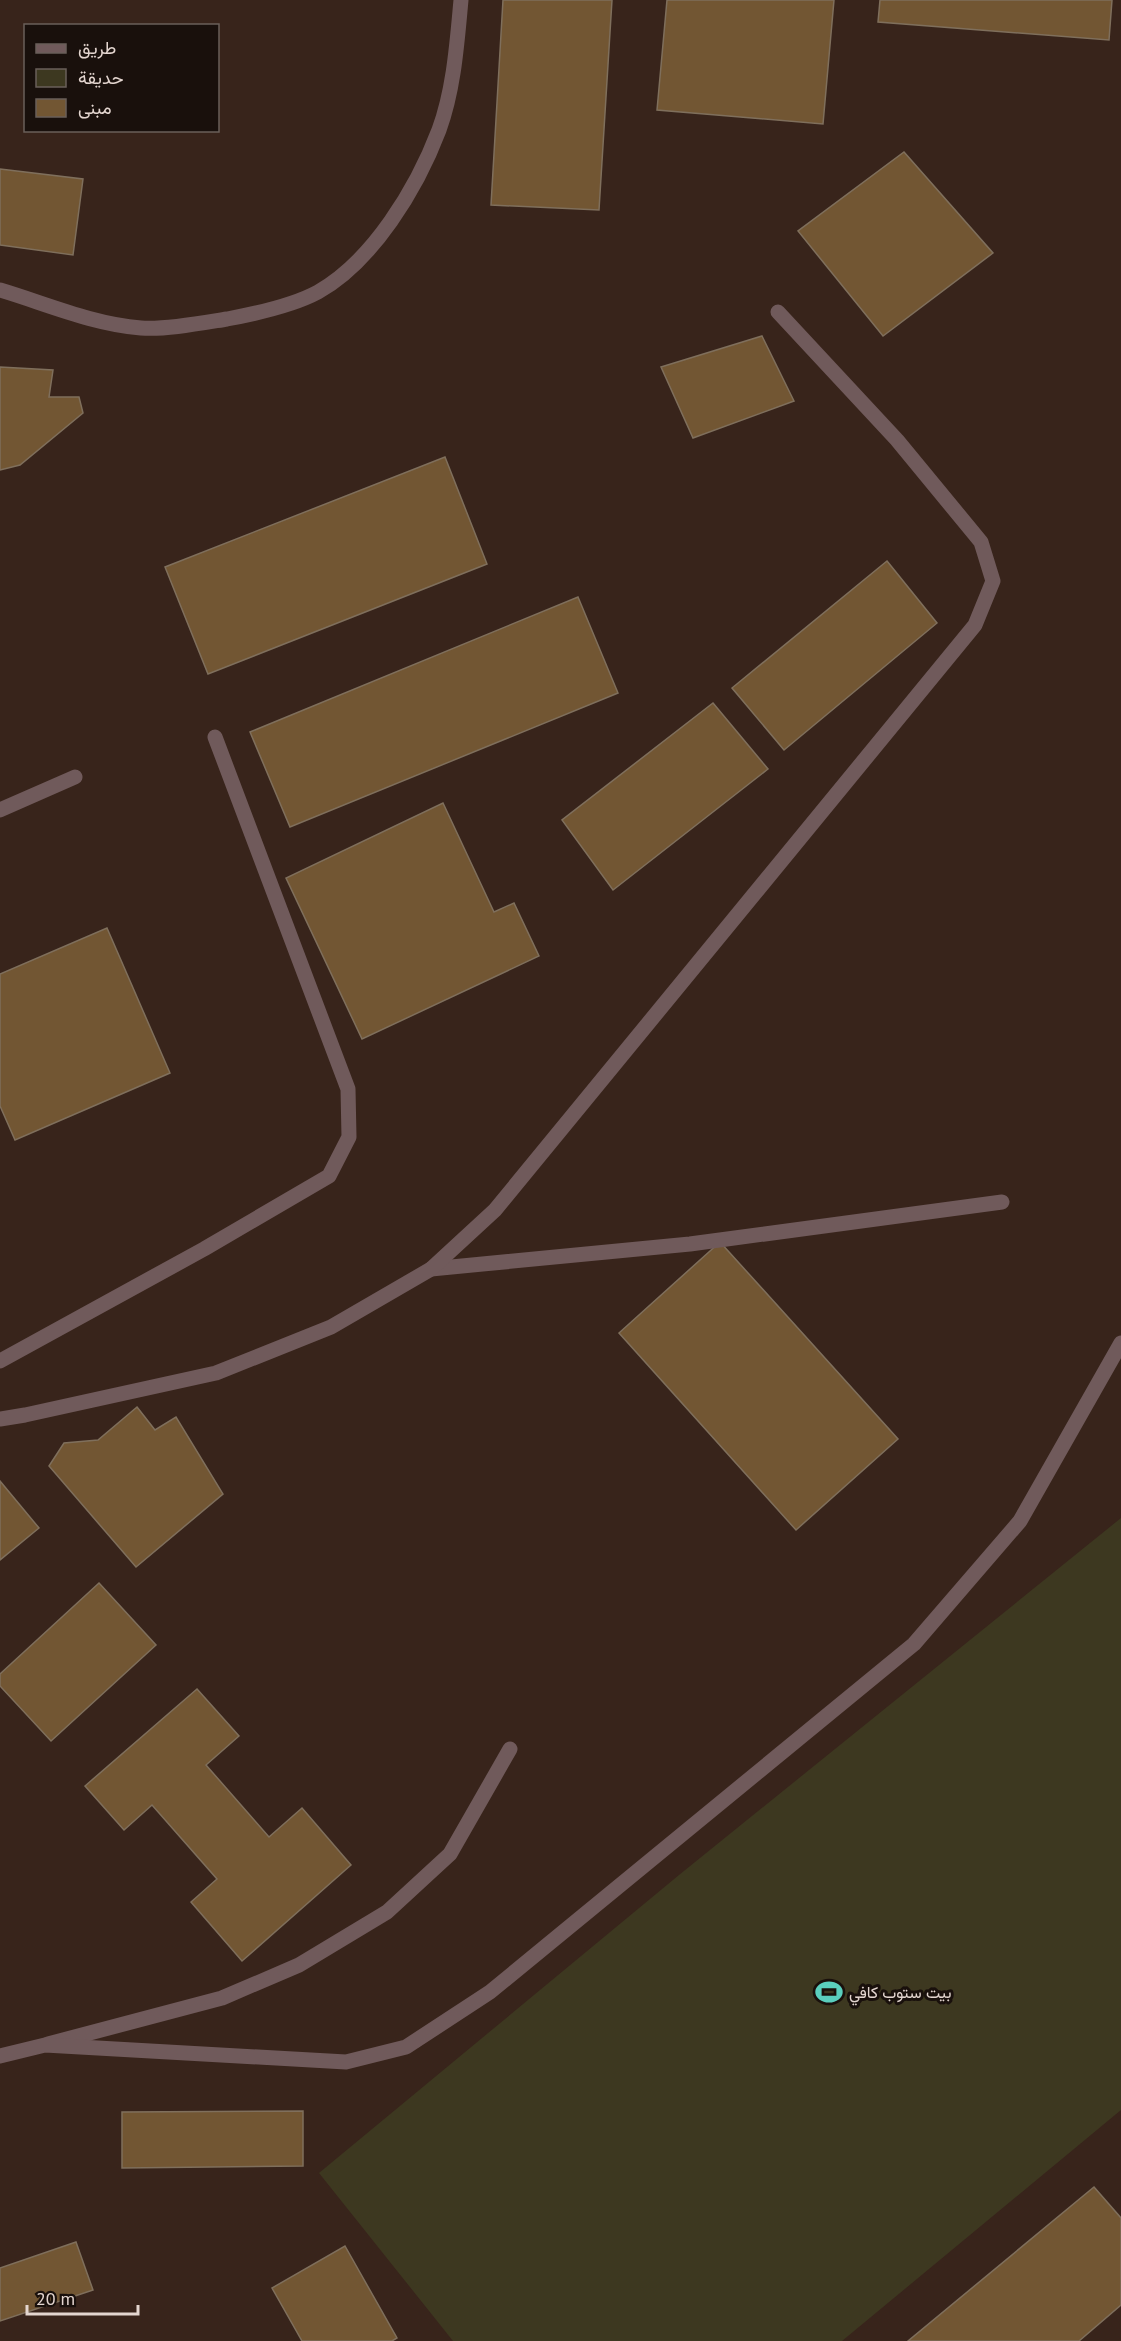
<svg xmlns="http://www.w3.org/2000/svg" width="1121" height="2341" font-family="'PT Sans',Vazirmatn,sans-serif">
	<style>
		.green { fill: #3d3820 }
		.building { fill: #725633; stroke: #7f6f5c; stroke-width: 1.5 }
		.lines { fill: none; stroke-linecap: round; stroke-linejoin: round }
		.service { stroke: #705a5b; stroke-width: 15 }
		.minor { stroke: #705a5b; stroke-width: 15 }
		.labels { text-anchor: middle; stroke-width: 6; stroke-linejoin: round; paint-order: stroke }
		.poi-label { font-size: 16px; fill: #e4d6d0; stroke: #19100c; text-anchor: start }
	</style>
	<rect width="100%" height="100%" fill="#38241b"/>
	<!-- green -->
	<path class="green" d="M1121,1518V2110L842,2341H453L319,2173L679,1875Z"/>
	<!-- building -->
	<g class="building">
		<path d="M503,0H612L599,210L491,205Z"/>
		<path d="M667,0H834L823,124L657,110Z"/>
		<path d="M880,0H1112L1109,40L878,22Z"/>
		<path d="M904,152L993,253L883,336L798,231Z"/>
		<path d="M0,169L83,179L73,255L0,245Z"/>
		<path d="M762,336L794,401L693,438L661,367Z"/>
		<path d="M0,367L53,370L49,397H79L83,413L20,465L0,470Z"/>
		<path d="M445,457L487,564L208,674L165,567Z"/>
		<path d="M887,561L937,623L784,750L732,688Z"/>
		<path d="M578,597L618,693L290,827L250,732Z"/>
		<path d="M713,703L768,769L613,890L562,820Z"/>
		<path d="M443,803L494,912L514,903L539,956L362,1039L286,878Z"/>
		<path d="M107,928L170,1073L15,1140L0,1106V974Z"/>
		<path d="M720,1242L898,1439L796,1530L619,1333Z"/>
		<path d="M137,1407L155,1430L176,1417L223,1494L136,1567L49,1466L64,1443L98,1440Z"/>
		<path d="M0,1481L39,1528L0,1560Z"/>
		<path d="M99,1583L156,1645L51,1741L0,1686V1674Z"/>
		<path d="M197,1689L239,1736L206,1765L269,1837L302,1808L351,1865L242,1961L191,1902L217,1879L152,1805L124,1830L85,1786Z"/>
		<path d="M303,2111V2166L122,2168V2112Z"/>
		<path d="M1094,2187L1121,2218V2305L1079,2341H908Z"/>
		<path d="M76,2242L93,2290L0,2321V2268Z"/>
		<path d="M345,2246L397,2338L392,2341H302L272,2288Z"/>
	</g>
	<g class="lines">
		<!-- service -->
		<path class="service" d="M48,2044L222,1998L299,1965L387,1912L450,1854L510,1749"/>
		<!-- minor -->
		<g class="minor">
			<path d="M0,290C47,304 92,324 141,328C165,330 202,323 227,319C254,314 294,305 318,292C373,261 417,188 439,130C454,89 457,43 461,0"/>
			<path d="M0,810L75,777"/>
			<path d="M431,1269L690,1244L1002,1202"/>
			<path d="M0,1361L204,1249L329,1176L349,1137L348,1089L215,737"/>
			<path d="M0,1419L25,1415L216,1373L331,1327L431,1269L495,1210L975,625L993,581L981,542L897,440L778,312"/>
			<path d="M0,2056L45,2045L346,2062L406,2047L490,1992L914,1644L1020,1521L1121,1343"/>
		</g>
	</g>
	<!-- icons -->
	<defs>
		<symbol id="stadium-bare" viewBox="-9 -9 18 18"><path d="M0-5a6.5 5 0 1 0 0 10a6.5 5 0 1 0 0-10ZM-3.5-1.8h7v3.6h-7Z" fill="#5acebd" stroke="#19100c" stroke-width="2.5" paint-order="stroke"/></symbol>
	</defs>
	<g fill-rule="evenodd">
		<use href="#stadium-bare" x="810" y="1973" width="38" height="38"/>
	</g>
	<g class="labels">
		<!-- poi labels -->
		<g class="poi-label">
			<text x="849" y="1998">بيت ستوب كافي</text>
		</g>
	</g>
	<!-- legend -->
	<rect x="24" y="24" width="195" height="108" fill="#19100c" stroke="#6a5f5a" stroke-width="1.5"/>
	<rect x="36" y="44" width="30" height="9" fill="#705a5b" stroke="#6a5f5a" stroke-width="1.5"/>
	<text x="78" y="54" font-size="18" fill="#e4d6d0">طريق</text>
	<rect x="36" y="69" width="30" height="18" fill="#3d3820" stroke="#6a5f5a" stroke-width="1.5"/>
	<text x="78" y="84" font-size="18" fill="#e4d6d0">حديقة</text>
	<rect x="36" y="99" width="30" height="18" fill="#725633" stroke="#6a5f5a" stroke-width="1.5"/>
	<text x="78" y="114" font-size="18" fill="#e4d6d0">مبنى</text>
	<!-- scale -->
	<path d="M27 2305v9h111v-9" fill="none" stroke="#e4d6d0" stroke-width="3"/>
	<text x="36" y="2305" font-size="18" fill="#e4d6d0" stroke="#19100c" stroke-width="4.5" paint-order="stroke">20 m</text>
</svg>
